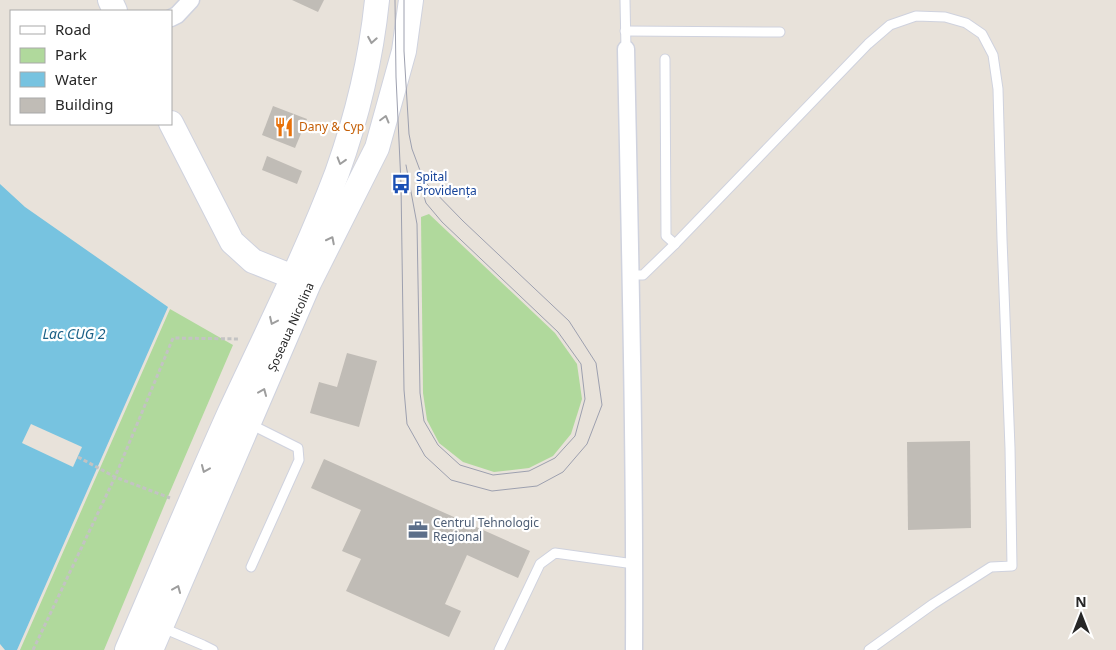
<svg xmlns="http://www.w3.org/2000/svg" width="1116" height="650" font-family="'Noto Sans',sans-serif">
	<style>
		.green { fill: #b0d99c }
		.water { fill: #77c3e0 }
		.pier { fill: #e8e2da }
		.building { fill: #c0bcb6 }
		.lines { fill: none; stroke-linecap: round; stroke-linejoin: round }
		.lane-casing { stroke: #cfd2de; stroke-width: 11 }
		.street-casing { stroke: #cfd2de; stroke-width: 19 }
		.secondary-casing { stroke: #cfd2de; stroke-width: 26 }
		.path { stroke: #c3c3c3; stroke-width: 3; stroke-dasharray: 4 2.5; stroke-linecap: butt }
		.lane { stroke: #fff; stroke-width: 9 }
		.street { stroke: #fff; stroke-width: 16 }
		.secondary { stroke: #fff; stroke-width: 24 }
		.tram { stroke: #9da0af; stroke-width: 1 }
		.oneway { stroke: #9e9e9e }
		.labels { text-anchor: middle; stroke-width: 4.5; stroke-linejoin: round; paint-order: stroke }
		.food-label { font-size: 12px; fill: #c56008; stroke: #fff; text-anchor: start }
		.transit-label { font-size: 12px; fill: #164399; stroke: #fff; text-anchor: start }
		.street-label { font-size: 12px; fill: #272727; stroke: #fff }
		.service-label { font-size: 12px; fill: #4e5e75; stroke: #fff; text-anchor: start }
		.water-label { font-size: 14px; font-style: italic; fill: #1b6086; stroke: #fff }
	</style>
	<rect width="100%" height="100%" fill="#e8e2da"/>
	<!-- green -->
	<g class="green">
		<path d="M429,214L555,333L577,364L582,399L571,434L553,456L529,468L494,472L463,462L439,443L427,420L423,393L421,217Z"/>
		<path d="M170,309L233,345L169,494L104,650H20Z"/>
	</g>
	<!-- water -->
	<path class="water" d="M0,184L25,207L168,307L17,650H5L0,644Z"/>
	<!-- pier -->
	<path class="pier" d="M31,424L82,447L73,467L22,443Z"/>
	<!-- building -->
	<g class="building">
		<path d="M292,0H324L318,12Z"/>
		<path d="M273,106L307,119L295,148L262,135Z"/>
		<path d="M267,156L302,171L297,184L262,170Z"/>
		<path d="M347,353L377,361L359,427L310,413L319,382L337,387Z"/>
		<path d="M970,441L971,528L908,530L907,442Z"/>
		<path d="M324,459L530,551L518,578L467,555L445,604L461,611L449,637L346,591L361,559L342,551L361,510L311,488Z"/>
	</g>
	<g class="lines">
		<defs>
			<g id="lane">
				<path d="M625,0L626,49"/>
				<path d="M625,31L780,32"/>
				<path d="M665,59L666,236L675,244"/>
				<path d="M631,275H643L675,244L868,44L890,25L916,16L945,17L966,23L982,34L993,55L998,89L1002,239L1010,448L1012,566L991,567L933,604L869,650"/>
				<path d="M250,424L298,448L299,460L251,567"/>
				<path d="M163,628L203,645L213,650"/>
				<path d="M499,650L540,564L555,553L634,564"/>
			</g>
			<g id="street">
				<path d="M171,18L177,15L191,0"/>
				<path d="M626,49C630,249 635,450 634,650"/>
			</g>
			<g id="secondary">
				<path d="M110,0L115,11"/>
				<path d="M171,123L232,242L253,261L308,283"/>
				<path d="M127,650C161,571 194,492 229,414C266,334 306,255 337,173C357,117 371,59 377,0"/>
				<path d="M151,650L309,283L377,148L404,51L411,0"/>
			</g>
		</defs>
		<!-- lane casing -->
		<use href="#lane" class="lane-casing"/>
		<!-- street casing -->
		<use href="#street" class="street-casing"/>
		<!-- secondary casing -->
		<use href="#secondary" class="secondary-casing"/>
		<!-- path -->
		<g class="path">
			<path d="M78,457L115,477L170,498"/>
			<path d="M33,650L115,477L173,338L240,339"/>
		</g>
		<!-- lane -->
		<use href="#lane" class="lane"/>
		<!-- street -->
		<use href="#street" class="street"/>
		<!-- secondary -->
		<use href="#secondary" class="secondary"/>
		<!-- tram -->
		<g class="tram">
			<path d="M395,0L396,77L401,184L404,390L407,424L425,456L451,480L492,491L537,486L563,472L587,444L602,405L596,363L569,321L463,221L424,181L412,149L409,134L404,51V0"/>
			<path d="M406,165L417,224L420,393L424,421L438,445L460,465L493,475L529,471L555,458L575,436L585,399L581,364L558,332L442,222L426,203L418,177"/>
		</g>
	</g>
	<!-- one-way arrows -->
	<defs><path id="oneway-chevron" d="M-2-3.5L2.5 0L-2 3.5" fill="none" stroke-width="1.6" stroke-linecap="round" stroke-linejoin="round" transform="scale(1.25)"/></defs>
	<g class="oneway">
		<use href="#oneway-chevron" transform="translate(372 40) rotate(100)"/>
		<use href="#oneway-chevron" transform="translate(385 119) rotate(-75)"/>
		<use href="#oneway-chevron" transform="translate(341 161) rotate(107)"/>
		<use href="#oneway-chevron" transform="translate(331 240) rotate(-63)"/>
		<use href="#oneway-chevron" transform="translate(273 321) rotate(115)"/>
		<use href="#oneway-chevron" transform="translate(263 392) rotate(-67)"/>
		<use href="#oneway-chevron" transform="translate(205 469) rotate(113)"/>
		<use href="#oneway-chevron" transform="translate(177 589) rotate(-67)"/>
	</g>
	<!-- icons -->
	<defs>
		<symbol id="restaurant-bare" viewBox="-9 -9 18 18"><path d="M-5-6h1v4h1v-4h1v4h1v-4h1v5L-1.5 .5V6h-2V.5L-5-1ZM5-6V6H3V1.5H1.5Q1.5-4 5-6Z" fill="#e8710a" stroke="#fff" stroke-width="2.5" paint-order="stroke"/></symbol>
		<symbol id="bus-bare" viewBox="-9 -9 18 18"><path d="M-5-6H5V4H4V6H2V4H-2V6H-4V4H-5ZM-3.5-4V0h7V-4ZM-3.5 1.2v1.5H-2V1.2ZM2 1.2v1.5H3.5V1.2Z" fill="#1a4fb4" stroke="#fff" stroke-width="2.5" paint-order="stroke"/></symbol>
		<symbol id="office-bare" viewBox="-9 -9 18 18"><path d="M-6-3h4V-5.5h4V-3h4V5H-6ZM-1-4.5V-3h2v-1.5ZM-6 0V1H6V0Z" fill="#5c6f8a" stroke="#fff" stroke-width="2.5" paint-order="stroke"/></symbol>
	</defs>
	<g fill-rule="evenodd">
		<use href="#restaurant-bare" x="270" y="113" width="28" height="28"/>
		<use href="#bus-bare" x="387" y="170" width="28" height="28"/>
		<use href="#office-bare" x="404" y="516" width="28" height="28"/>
	</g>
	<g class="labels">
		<!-- food labels -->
		<g class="food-label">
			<text x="299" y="131">Dany &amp; Cyp</text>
		</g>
		<!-- transit labels -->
		<g class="transit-label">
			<text x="416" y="181">Spital<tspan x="416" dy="14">Providența</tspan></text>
		</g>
		<!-- street labels -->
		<g class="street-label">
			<text transform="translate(291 327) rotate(-66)" y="4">Șoseaua Nicolina</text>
		</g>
		<!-- service labels -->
		<g class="service-label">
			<text x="433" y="527">Centrul Tehnologic<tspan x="433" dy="14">Regional</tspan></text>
		</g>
		<!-- water labels -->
		<g class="water-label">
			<text x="74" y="339">Lac CUG 2</text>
		</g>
	</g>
	<!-- legend -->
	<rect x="10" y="10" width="162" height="115" fill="#ffffff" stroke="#a9a9a9"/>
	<rect x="20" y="26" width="25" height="8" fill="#ffffff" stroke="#a9a9a9"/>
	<text x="55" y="35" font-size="15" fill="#272727">Road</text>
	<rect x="20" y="48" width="25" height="15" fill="#b0d99c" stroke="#a9a9a9"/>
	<text x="55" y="60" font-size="15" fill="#272727">Park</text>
	<rect x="20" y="72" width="25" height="15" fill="#77c3e0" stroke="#a9a9a9"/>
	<text x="55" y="85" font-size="15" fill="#272727">Water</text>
	<rect x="20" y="98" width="25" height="15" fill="#c0bcb6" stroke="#a9a9a9"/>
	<text x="55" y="110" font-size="15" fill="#272727">Building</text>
	<!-- north arrow -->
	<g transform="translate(1081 615)" stroke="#ffffff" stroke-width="4" paint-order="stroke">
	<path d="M0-4L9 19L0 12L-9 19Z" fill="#272727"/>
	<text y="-8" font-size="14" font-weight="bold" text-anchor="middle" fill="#272727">N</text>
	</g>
</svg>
